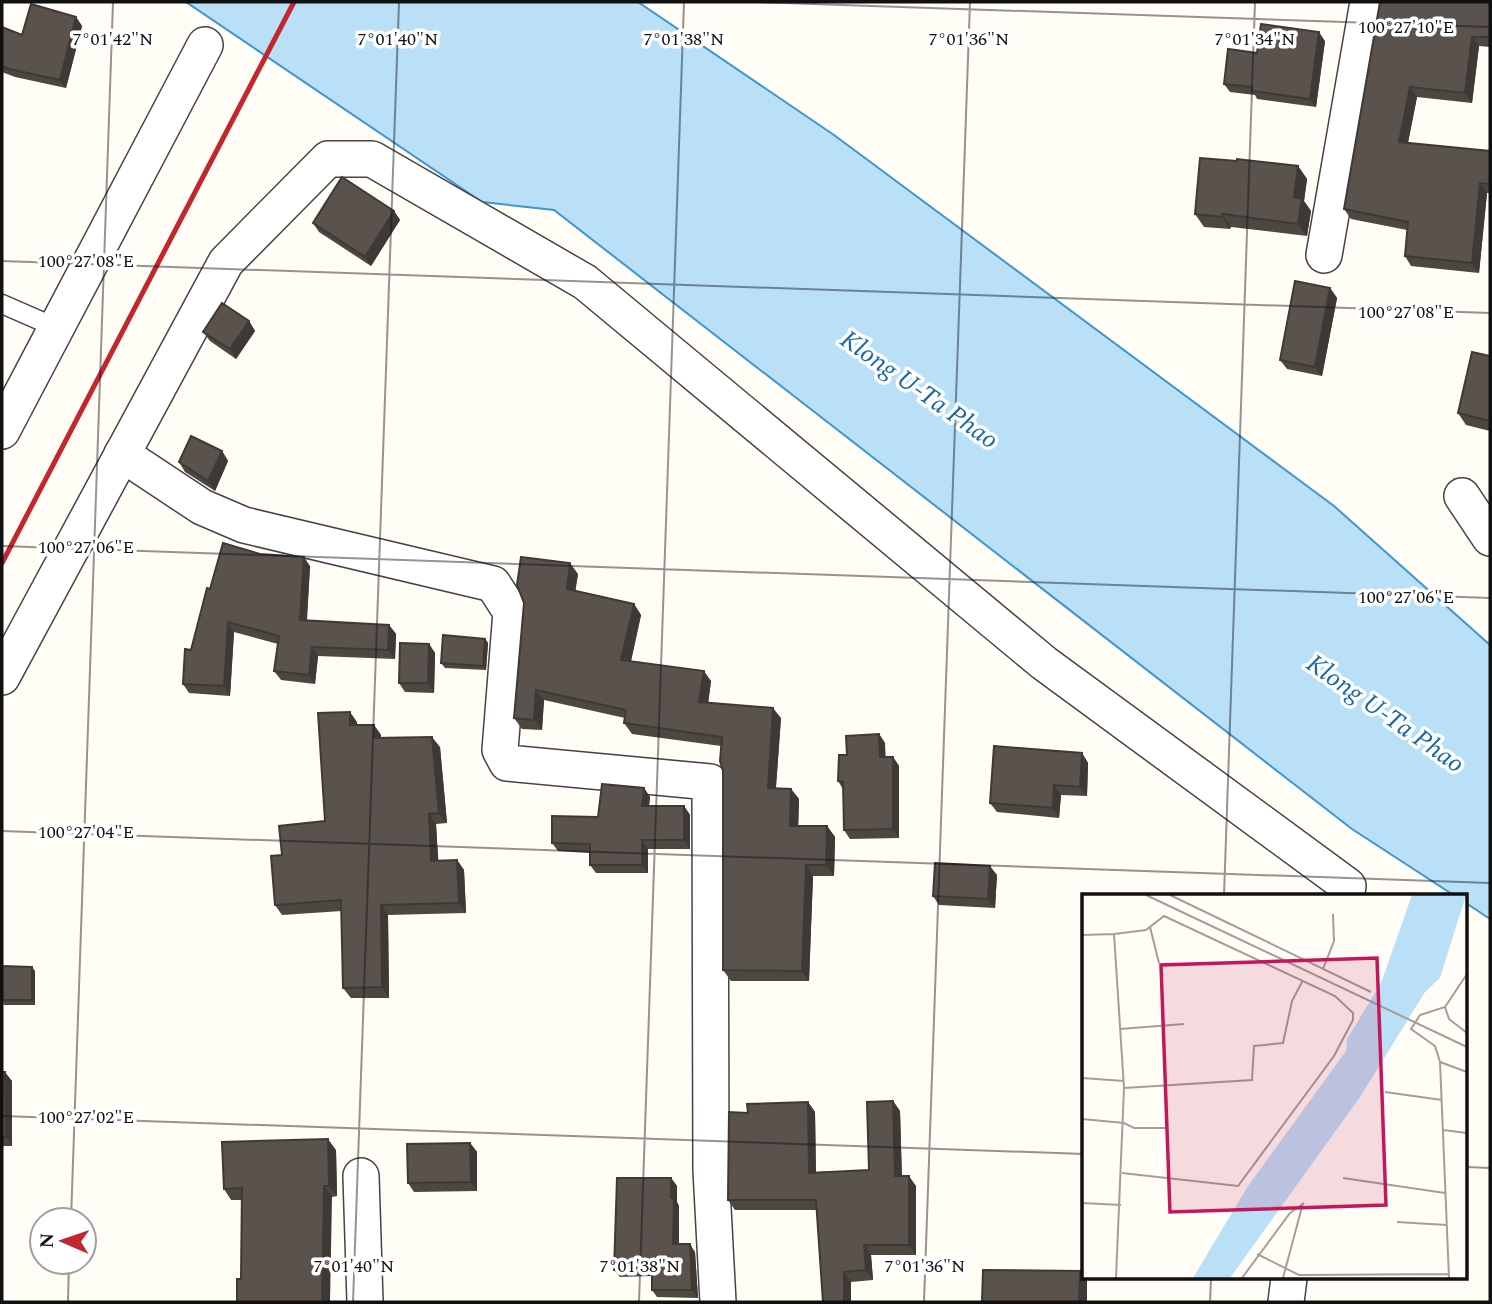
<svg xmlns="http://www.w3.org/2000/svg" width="1492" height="1304" font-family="Spectral,serif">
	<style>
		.water { fill: #b9e0f7; stroke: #3f96cf; stroke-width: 2 }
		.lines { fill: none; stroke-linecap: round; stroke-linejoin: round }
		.lane-casing { stroke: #444; stroke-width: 21 }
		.street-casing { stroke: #444; stroke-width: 38 }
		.lane { stroke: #fff; stroke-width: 18 }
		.street { stroke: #fff; stroke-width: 35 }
		.rail { stroke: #c4262e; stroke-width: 5 }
		.wall { fill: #4d4742 }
		.shaded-wall { fill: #3f3936 }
		.building { fill: #5a524d; stroke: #3f3936; stroke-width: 2 }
		.ticks { fill: none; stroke: #111; stroke-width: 2; stroke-opacity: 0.45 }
		.labels { text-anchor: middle; stroke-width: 7; stroke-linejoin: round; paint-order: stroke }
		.water-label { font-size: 26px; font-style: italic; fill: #1768a6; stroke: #fff }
		.inset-road { fill: none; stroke: #a09f9a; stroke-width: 2 }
		.view { fill: #c2185b; fill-opacity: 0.15; stroke: #c2185b; stroke-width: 3.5 }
		.inset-edge { fill: none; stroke: #111; stroke-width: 3.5 }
		.ticks-label { font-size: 18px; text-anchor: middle; fill: #111; stroke: #fff; stroke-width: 7; stroke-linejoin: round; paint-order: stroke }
	</style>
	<rect width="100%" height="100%" fill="#fffdf5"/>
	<!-- water -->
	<path class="water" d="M186,2H638L834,135L1334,506L1490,645V919L1466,903V896H1455L1352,829L554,210L482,202Z"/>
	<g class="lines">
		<defs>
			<path id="lane" d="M2,304L57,328"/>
			<g id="street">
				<path d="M1324,255L1368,2"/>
				<path d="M2,431L205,45"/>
				<path d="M122,454L202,507L244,525L493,584L511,612L500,750L507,763L710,782L711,1170L718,1302"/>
				<path d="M1462,496L1490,538"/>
				<path d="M2,677L226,262L328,159H372L585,282L1044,663L1348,886L1346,896"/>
				<path d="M361,1176L365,1302"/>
				<path d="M1286,1302L1289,1278"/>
			</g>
		</defs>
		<!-- lane casing -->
		<use href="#lane" class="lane-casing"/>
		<!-- street casing -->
		<use href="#street" class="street-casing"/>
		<!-- lane -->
		<use href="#lane" class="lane"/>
		<!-- street -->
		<use href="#street" class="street"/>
		<!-- rail -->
		<path class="rail" d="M2,563L294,2"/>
	</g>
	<!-- wall -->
	<g class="wall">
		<path d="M1380,2H1490V47L1479,46L1472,103L1417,97L1408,143L1490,151V193H1487L1479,273L1411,266L1405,256L1407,230L1351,219L1344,209Z"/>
		<path d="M76,17L82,26L66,88L15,77L2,72V27L22,35Z"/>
		<path d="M1325,41L1316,107L1257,99L1255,95L1230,92L1224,84L1257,53Z"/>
		<path d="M1298,166L1307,179L1304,201L1311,211L1307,236L1231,227L1230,229L1204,227L1195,214Z"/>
		<path d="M394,211L400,220L371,266L319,232L313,223Z"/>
		<path d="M1330,288L1337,298L1322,376L1287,369L1280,360Z"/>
		<path d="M249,321L255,331L236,359L210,341L203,332Z"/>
		<path d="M1490,356V431L1466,425L1458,413Z"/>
		<path d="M222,451L228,461L215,491L185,472L179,462Z"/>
		<path d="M260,554L310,566L307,621L389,625L396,634L395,659L318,656L315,684L281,680L274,671L278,644L234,632L230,696L189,693L183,684L191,650L210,589Z"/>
		<path d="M578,574L575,591L634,604L641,615L631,661L711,681L708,703L781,718L776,788L791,789L799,799L798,826H827L835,837L834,876H813L809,981H731L723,970V771L721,746L632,734L624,723L625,718L544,700L542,730L522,729L514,718Z"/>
		<path d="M485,639L488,643L486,670L445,668L441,663Z"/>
		<path d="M429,644L435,653L434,693L405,692L399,683Z"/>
		<path d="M357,722V725H374L381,735V738L440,747L447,823L436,824L438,861L457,860L464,870L466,913L388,915L389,998H351L343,988L342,911L282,915L275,905L325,821Z"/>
		<path d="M879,734L885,743V757H893L899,766V838L850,839L844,830L843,789L838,781L847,755Z"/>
		<path d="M1082,753L1088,763L1087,796L1061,795L1059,818L997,812L990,803Z"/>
		<path d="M644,788L650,797L649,806H684L690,815V849H648V873H596L590,865V853L558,851L552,843L598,817Z"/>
		<path d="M997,875L995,908L939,905L933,896Z"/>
		<path d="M35,971V1005H4L2,1000Z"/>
		<path d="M2,1072L12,1081V1146H2Z"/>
		<path d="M893,1101L900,1111L902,1176L916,1186V1255H871L873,1280L851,1282V1302L817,1210H735L728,1200L748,1113L808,1102L815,1112L816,1172L869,1170Z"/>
		<path d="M470,1143L477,1152V1191L414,1192L408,1183Z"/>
		<path d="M336,1150L337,1196L332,1197L241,1279L242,1200H231L224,1189Z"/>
		<path d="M671,1178L677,1186V1202L679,1206V1244L695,1252L698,1298L657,1297L652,1290V1276L620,1277L614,1270Z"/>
	</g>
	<!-- shaded-wall -->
	<g class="shaded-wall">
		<path d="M76,17L82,26L66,88L60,80Z"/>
		<path d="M1319,32L1325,41L1316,107L1310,99Z"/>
		<path d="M1472,37L1479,46L1472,103L1465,93Z"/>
		<path d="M1410,87L1417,97L1406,152L1399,142Z"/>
		<path d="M1298,166L1307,179L1304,201L1311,211L1307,236L1298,224L1294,197Z"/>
		<path d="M1480,183L1487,193L1479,273L1472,263Z"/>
		<path d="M394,211L400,220L371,266L365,257Z"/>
		<path d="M1222,214L1231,227L1230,229L1222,217Z"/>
		<path d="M1330,288L1337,298L1322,376L1315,367Z"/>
		<path d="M249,321L255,331L236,359L230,349Z"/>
		<path d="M222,451L228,461L215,491L208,481Z"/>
		<path d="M304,557L310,566L306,630L300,620Z"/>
		<path d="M570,563L578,574L574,600L567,589Z"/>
		<path d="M634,604L641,615L629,670L621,660Z"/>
		<path d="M228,622L234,632L230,696L224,686Z"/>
		<path d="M389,625L396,634L395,659L388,650Z"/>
		<path d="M485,639L488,643L486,670L483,666Z"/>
		<path d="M429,644L435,653L434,693L428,683Z"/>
		<path d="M312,647L318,656L315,684L309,675Z"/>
		<path d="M704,671L711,681L707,712L699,702Z"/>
		<path d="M536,690L544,700L542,730L534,720Z"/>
		<path d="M773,708L781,718L775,798L768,788Z"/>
		<path d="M350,712L357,722L358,735L350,725Z"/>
		<path d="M374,725L381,735V748L374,738Z"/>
		<path d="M879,734L885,743L886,765L880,757Z"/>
		<path d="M432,737L440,747L447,823L439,813Z"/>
		<path d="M1082,753L1088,763L1087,796L1080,787Z"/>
		<path d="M893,757L899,766V838L893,829Z"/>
		<path d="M1054,785L1061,795L1059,818L1053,808Z"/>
		<path d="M644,788L650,797L648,814L642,806Z"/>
		<path d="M791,789L799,799L798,836L790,826Z"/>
		<path d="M684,806L690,815V849L684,840Z"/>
		<path d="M429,814L436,824L439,871L431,861Z"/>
		<path d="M827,826L835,837L834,876L826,865Z"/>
		<path d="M642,840L648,849V873L642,865Z"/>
		<path d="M457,860L464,870L466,913L459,903Z"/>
		<path d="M806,865L813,876L809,981L802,971Z"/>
		<path d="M990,866L997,875L995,908L988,899Z"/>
		<path d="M381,905L388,915L389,998L382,987Z"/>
		<path d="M32,967L35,971V1005L32,1000Z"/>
		<path d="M5,1072L12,1081V1146L6,1137Z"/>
		<path d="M893,1101L900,1111L902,1186L895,1176Z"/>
		<path d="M808,1102L815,1112L816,1183L809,1173Z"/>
		<path d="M328,1139L336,1150L337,1196L329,1186Z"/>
		<path d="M470,1143L477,1152V1191L471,1182Z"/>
		<path d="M909,1176L916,1186V1255L909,1245Z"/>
		<path d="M671,1178L677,1186V1202L679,1206L678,1252L673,1244Z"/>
		<path d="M324,1186L332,1197L330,1302H322Z"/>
		<path d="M690,1244L695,1252L698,1298L692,1290Z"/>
		<path d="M864,1245L871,1255L873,1280L866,1270Z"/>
		<path d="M1080,1271L1087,1281V1302H1079Z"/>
		<path d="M844,1272L851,1282V1302H844Z"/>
	</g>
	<!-- building -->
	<g class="building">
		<path d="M1380,2H1490V37H1472L1465,93L1410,87L1399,142L1490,151V184L1480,183L1472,263L1405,256L1408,222L1344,209Z"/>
		<path d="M31,4L76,17L60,80L9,69L2,66V27L22,35Z"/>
		<path d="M1261,24L1319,32L1310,99L1252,91V87L1224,84L1228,49L1257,53Z"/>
		<path d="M1200,158L1237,161V159L1298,166L1294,197L1302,199L1298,224L1222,214V217L1195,214Z"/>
		<path d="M342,177L394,211L365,257L313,223Z"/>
		<path d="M1295,281L1330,288L1315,367L1280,360Z"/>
		<path d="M222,303L249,321L230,349L203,332Z"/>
		<path d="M1472,352L1490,356V421L1458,413Z"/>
		<path d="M191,436L222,451L208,481L179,462Z"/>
		<path d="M223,543L260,554L304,557L300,620L389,625L388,650L312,647L309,675L274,671L279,636L228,622L224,686L183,684L185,649L191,650L207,588L210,589Z"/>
		<path d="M521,557L570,563L567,589L634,604L621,660L704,671L699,702L773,708L768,788L791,789L790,826H827L826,865H806L802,971L723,970V771L720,761L722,737L624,723L626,710L536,690L534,720L514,718L524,603L517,585Z"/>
		<path d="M443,635L485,639L483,666L441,663Z"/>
		<path d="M400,643L429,644L428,683H399Z"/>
		<path d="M350,712V725H374V738L432,737L439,813L429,814L431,861L457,860L459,903L381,905L382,987L343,988L341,900L275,905L271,856L282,855L279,826L325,821L318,713Z"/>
		<path d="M879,734L880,757H893V829L844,830L843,782L838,781L839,755H847L846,736Z"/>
		<path d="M994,746L1082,753L1080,787L1054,785L1053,808L990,803Z"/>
		<path d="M602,784L644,788L642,806H684V840H642V865H590V844L552,843V816L598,817Z"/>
		<path d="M935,863L990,866L988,899L933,896Z"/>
		<path d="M2,966L32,967V1000H2Z"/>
		<path d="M2,1072H5L6,1137H2Z"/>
		<path d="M893,1101L895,1176H909V1245H864L866,1270L844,1272V1302H823L816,1200H728L729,1112L748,1113L747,1104L808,1102L809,1173L869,1170L867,1102Z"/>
		<path d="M328,1139L329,1186H324L322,1302H237V1279H241L242,1188L224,1189L222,1142Z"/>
		<path d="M470,1143L471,1182L408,1183L407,1144Z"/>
		<path d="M617,1178H671V1198H674L673,1244H690L692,1290H652V1268L614,1270Z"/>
		<path d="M983,1270L1080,1271L1079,1302H982Z"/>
	</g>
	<!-- ticks -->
	<path class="ticks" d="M758,2L1490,27M2,261L1490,313M2,546L1490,598M2,831L1490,883M1224,896L1255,2M2,1116L1084,1154M1466,1167L1490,1168M71,1220L113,2M68,1302L69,1262M353,1302L399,2M639,1302L684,2M924,1302L970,2M1210,1302L1211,1278"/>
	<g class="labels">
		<!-- water labels -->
		<g class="water-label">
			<text transform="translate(920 389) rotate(35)" y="9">Klong U-Ta Phao</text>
			<text transform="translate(1386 713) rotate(35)" y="9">Klong U-Ta Phao</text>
		</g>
	</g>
	<!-- overview -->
	<g transform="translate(1082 894)">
		<rect width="385" height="385" fill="#fffdf5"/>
		<path d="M330,1H384L358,84L343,98L278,203L148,384H111L166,292L264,157L265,145L299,89Z" fill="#b9e0f7"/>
		<path class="inset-road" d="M64,1L385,153M88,1L289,98M68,33L77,69M32,40L64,36L82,22L253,102L271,119V126L252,162L156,292L40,279M0,41L32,40L42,194L34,384M241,75L252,47L251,20M363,113L367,125L385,139M38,135L102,130M358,168L385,178M0,184L42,187M42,194L170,186L172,152L201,149L210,107L221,86M303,198L360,206M0,225L42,229L52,234H83M361,236L385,239M261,284L363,299M0,309L39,311M315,328L365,331M175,360L217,381L367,380M160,384L208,319L222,309M201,384L221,309M367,384L358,168L353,152L329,135L338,121L363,113L385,80"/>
		<path class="view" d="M295,64L304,311L88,318L79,71Z"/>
		<rect width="385" height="385" class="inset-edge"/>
	</g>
	<g class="ticks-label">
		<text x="1406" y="33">100°27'10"E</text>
		<text x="113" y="45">7°01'42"N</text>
		<text x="398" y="45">7°01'40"N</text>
		<text x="684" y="45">7°01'38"N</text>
		<text x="969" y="45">7°01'36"N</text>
		<text x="1255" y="45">7°01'34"N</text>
		<text x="86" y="267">100°27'08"E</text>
		<text x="1406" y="318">100°27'08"E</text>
		<text x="86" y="553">100°27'06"E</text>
		<text x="1406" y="603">100°27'06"E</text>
		<text x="86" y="838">100°27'04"E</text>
		<text x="86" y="1123">100°27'02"E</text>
		<text x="354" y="1272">7°01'40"N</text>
		<text x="640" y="1272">7°01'38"N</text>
		<text x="925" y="1272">7°01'36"N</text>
	</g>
	<!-- border -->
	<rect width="1492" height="1304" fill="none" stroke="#111111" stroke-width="7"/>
	<!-- north arrow -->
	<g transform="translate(63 1241) rotate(272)"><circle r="33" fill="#ffffff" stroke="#a0a0a0" stroke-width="2"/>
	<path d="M0-5L12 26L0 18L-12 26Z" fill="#c4262e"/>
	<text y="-10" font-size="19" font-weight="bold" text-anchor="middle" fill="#111111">N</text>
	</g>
</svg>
